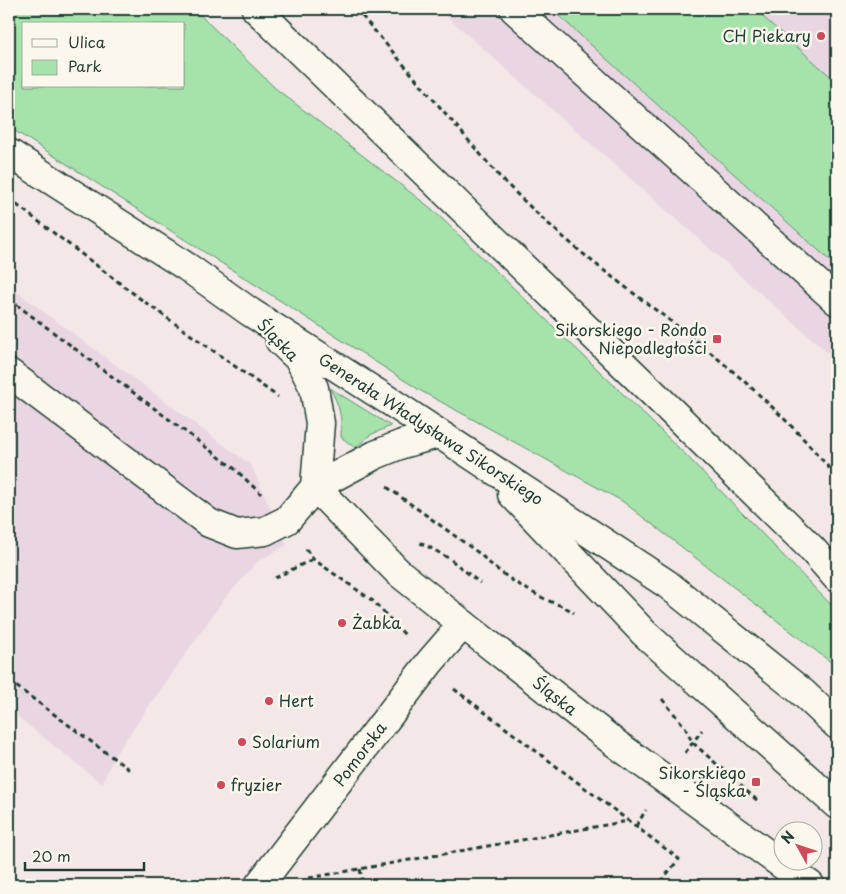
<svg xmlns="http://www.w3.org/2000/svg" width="846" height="894" font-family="'Playpen Sans',sans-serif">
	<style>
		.built { fill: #ead6e2 }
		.green { fill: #a5e3ab; stroke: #629070; fill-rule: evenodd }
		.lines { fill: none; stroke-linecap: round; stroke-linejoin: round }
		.minor-casing { stroke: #1f3d34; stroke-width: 31 }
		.path { stroke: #1f3d34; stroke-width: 3; stroke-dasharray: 5 4; stroke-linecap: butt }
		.minor { stroke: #fbf7ec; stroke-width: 28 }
		.poi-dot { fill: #d1495b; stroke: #fbf7ec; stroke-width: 2 }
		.labels { text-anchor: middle; stroke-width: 5; stroke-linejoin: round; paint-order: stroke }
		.poi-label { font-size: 16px; fill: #1f3d34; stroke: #fbf7ec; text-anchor: start }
		.street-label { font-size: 16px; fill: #1f3d34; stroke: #fbf7ec }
	</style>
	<rect width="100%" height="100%" fill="#f3e8e7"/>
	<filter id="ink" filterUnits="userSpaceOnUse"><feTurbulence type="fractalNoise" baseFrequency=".02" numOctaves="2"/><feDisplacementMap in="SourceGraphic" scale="10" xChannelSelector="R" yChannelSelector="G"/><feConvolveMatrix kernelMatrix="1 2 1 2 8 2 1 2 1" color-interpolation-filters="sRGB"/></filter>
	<g filter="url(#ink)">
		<!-- built -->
		<g class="built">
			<path d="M438,9H837V361Z"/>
			<path d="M9,286L251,465L287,545L257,562L222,602L115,755L102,784L9,710Z"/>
		</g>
		<!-- green -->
		<g class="green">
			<path d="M9,9H194L275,88L432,209L686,455L837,611V667L622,501L421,391L9,127ZM24,24H184V86H24Z"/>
			<path d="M565,9H754L837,82V267L559,16Z"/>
			<path d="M330,388L391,426L370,435L355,448L341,437C342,416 340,407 330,388Z"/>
		</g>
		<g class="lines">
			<defs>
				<g id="minor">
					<path d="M256,9L655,395L811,548L837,578"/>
					<path d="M514,9L837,301"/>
					<path d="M9,153L187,267L250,312L391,402L667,584L802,692L837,725"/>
					<path d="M280,341L299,359L314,388L320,423L315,487L398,572L463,624L615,743L810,885"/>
					<path d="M9,373L209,523L237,534L265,531L287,520L315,487L375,455L402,444L438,434"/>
					<path d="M512,494L644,633L837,805"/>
					<path d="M259,885L430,662L463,624"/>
				</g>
			</defs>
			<!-- minor casing -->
			<use href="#minor" class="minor-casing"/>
			<!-- path -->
			<g class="path">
				<path d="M356,9L499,176C535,213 574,248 615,279C647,304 680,327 711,353C756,390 801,432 837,478"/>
				<path d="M9,199L142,300L278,397"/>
				<path d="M9,299L235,469L261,494"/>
				<path d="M387,487L480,554C499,573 521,587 545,599C554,604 566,606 574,613"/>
				<path d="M421,545L422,543L450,559L480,583"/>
				<path d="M306,549L313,559L373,601L406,636"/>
				<path d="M275,578L313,559"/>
				<path d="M9,681L131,771"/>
				<path d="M454,689L679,859L658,885"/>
				<path d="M662,699L685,727L692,742L760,803"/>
				<path d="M685,753L702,730"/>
				<path d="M636,826L646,810"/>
				<path d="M360,869L363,885"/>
				<path d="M309,878L628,821"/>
			</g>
			<!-- minor -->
			<use href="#minor" class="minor"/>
		</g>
	</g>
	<!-- markers -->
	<g class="poi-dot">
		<circle cx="821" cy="36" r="5"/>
		<rect x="712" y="334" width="10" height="10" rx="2.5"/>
		<circle cx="342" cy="623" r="5"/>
		<circle cx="269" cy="701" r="5"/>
		<circle cx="242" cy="742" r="5"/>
		<rect x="751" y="777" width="10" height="10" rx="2.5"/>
		<circle cx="221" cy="785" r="5"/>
	</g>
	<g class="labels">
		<!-- poi labels -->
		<g class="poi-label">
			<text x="811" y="42" text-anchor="end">CH Piekary</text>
			<text x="707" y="336" text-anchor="end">Sikorskiego - Rondo<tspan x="707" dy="18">Niepodległości</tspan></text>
			<text x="352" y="629">Żabka</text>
			<text x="279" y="707">Hert</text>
			<text x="252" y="748">Solarium</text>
			<text x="746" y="779" text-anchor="end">Sikorskiego<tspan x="746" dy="18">- Śląska</tspan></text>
			<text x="231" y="791">fryzier</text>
		</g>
		<!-- street labels -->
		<g class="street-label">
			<text transform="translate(278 340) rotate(46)" y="6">Śląska</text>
			<text transform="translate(431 429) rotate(33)" y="6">Generała Władysława Sikorskiego</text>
			<text transform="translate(555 696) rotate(38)" y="6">Śląska</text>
			<text transform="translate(360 754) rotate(-53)" y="6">Pomorska</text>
		</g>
	</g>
	<!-- margin -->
	<rect width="846" height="894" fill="none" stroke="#fbf7ec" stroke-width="30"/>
	<rect x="15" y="15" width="816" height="864" fill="none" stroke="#1f3d34" stroke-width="2" filter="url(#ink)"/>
	<!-- legend -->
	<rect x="22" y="22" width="162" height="65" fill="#fbf7ec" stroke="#a3ada2"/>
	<rect x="32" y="39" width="25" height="8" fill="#fbf7ec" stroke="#a3ada2"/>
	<text x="68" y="48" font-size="15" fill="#1f3d34">Ulica</text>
	<rect x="32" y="60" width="25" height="15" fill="#a5e3ab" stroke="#a3ada2"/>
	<text x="68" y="72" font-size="15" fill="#1f3d34">Park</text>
	<!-- north arrow -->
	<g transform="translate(798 846) rotate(310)"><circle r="24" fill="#fbf7ec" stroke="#a3ada2"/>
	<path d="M0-4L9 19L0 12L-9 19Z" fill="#d1495b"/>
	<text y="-8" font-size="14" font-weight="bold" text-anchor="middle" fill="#1f3d34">N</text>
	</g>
	<!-- scale -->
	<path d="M25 862v8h119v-8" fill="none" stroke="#1f3d34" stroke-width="2.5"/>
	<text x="32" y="862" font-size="15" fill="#1f3d34" stroke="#fbf7ec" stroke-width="4" paint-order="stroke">20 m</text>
</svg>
